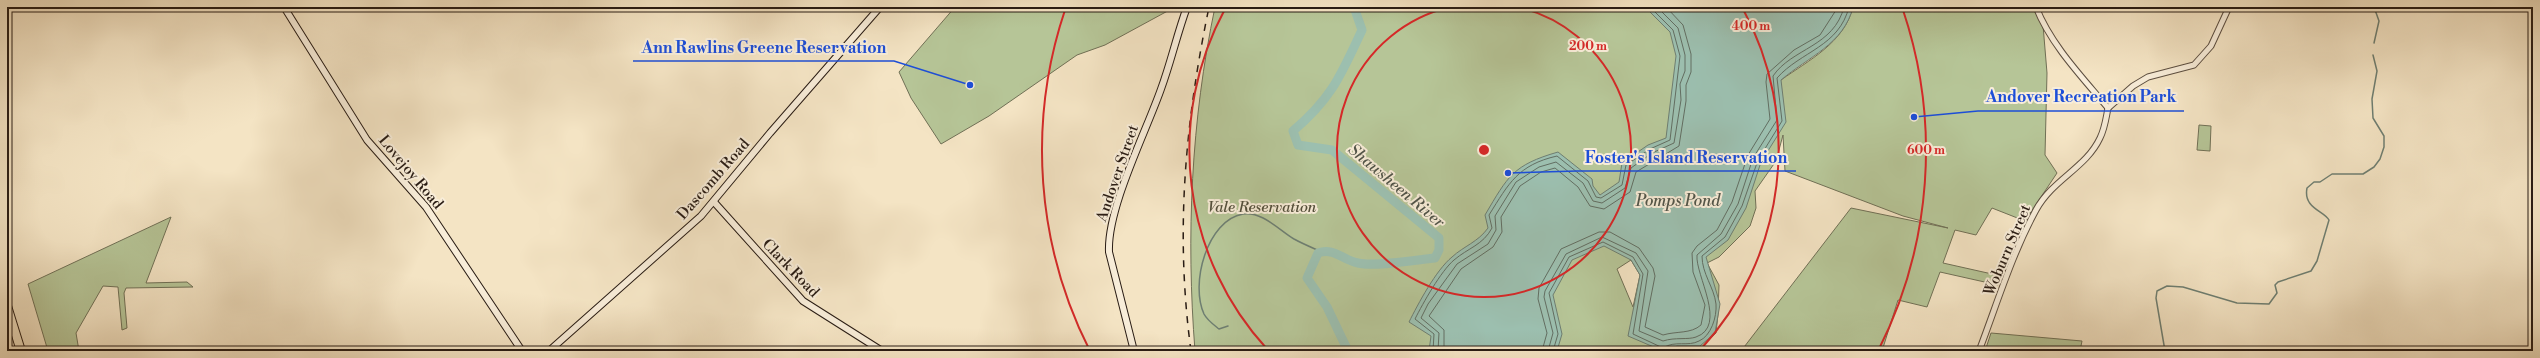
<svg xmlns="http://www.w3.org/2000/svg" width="2540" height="358" font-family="'Libre Bodoni',serif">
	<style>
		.green { fill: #b6c597; stroke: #707056; fill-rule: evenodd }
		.water { fill: #9cbfaf; stroke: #6e7e71 }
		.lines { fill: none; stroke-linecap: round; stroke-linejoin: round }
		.shore { stroke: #626e62; stroke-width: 1 }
		.stream { stroke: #6e7e71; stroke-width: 1.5 }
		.river { stroke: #9cbfaf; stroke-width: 9 }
		.tertiary-casing { stroke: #5c4e40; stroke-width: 7 }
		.secondary-casing { stroke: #291c14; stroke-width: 8 }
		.motorway-casing { stroke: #291c14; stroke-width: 10 }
		.tertiary { stroke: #f8edd9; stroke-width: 5 }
		.secondary { stroke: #f8edd9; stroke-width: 6 }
		.motorway { stroke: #f4e4c4; stroke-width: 8 }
		.rail { stroke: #291c14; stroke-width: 1.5; stroke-dasharray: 7 7; stroke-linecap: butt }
		.ring { fill: none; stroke: #d62828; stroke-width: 2 }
		.labels { text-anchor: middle; stroke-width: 4; stroke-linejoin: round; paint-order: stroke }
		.street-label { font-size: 15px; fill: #291c14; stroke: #f8edd9 }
		.park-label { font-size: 15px; font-style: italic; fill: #534f3b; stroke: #f8edd9 }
		.water-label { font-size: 16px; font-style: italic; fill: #51554a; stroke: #f8edd9 }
		.centre { fill: #d62828; stroke: #f8edd9; stroke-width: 2 }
		.ring-label { font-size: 12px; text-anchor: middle; font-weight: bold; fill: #d62828; stroke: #f8edd9; stroke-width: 4; stroke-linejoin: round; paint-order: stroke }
		.leader { fill: none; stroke: #1d4ed8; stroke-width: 1.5 }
		.callout-dot { fill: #1d4ed8; stroke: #f8edd9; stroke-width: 1.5 }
		.callout-label { font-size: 16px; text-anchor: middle; font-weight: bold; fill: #1d4ed8; stroke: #f8edd9; stroke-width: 4; stroke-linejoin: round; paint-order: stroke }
	</style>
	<rect width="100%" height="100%" fill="#f4e4c4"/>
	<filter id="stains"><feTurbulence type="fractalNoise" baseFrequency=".005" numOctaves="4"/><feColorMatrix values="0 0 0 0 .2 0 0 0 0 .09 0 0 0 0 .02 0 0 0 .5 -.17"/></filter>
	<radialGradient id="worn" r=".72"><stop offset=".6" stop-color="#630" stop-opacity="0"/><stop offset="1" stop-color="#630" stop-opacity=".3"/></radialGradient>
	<!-- green -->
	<g class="green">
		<path d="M955,7H1175L1105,45L1077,55L989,116L941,144L911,98L899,72Z"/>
		<path d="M1215,7H1704L1781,80C1809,60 1844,43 1853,7H2034L2043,25L2047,73L2045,155L2057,173L2025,221L1992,208L1976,235L1955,230L1943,263L2001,276L1998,285L1940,272L1927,307L1898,300L1882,351H1741L1851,208L1948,228L1903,216L1785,171L1783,135L1776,161L1755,191L1756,208L1750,226L1719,257L1707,263L1719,285L1718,314L1716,333L1698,351H1195C1186,236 1191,121 1215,7ZM1631,260L1640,275L1633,307L1617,269Z"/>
		<path d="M2199,125L2211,126L2210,151L2197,150Z"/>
		<path d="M171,217L146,283L187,282L193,287L126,288L124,293L127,328L122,330L118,287L103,286L76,333L79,351H48L28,284Z"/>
		<path d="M1991,333L2082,341L2080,351H1985Z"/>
	</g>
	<!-- water -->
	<path class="water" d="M1645,7H1853C1844,44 1808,57 1781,80L1786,122L1761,162L1746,208L1728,240L1706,257L1720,304L1715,333L1700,346H1677L1663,351L1628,336L1640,275L1631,260L1604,246L1572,260L1553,295L1562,334L1557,351H1429L1431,336L1409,322C1418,304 1436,270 1452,257C1464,246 1478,242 1488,228L1485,215C1508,176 1513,165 1558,152L1592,179L1593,186L1600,195L1619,182L1622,163L1648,145L1666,138L1676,56L1670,32Z"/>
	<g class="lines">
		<!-- shore -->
		<g class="shore">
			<path d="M1433,351L1434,334L1415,319C1423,303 1441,271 1454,260C1468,248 1483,245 1492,228L1489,215C1509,183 1518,165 1557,156L1588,181L1596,197L1601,198L1622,185L1626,165L1650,149L1670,140L1680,56L1673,30L1650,7"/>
			<path d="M1438,351L1439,333L1421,318L1428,304L1457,264L1488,244L1496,230L1495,216L1516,182L1539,167L1556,162L1583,183L1593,201L1602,203L1625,188L1631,168L1652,153L1674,143L1681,100L1680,84L1685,71V55L1678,28L1657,7"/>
			<path d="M1444,351V330L1429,316L1461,269L1493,247L1502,232L1501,217L1520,186L1541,172L1555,168L1578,187L1590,206L1604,209L1630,192L1636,172L1679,146L1686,101V85L1691,72V54L1683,25L1666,7"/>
			<path d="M1542,351L1547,333L1538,299L1539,288L1561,249L1599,232H1610L1639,248L1653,268L1655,276L1645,327L1663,335C1676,331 1691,334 1701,325L1705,305L1693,272L1692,253L1697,246L1717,230L1732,202L1748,155L1770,119L1766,82L1767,74L1794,50L1820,35L1838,7"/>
			<path d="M1548,351L1553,333L1544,297L1545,291L1566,254L1602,237L1636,253L1648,271L1639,331L1663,341C1675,337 1688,340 1696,337C1728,326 1695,275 1697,255L1721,234L1738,204L1753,158L1777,120L1773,76C1792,48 1834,47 1844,7"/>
			<path d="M1553,351L1558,334L1549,293L1569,257L1603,242L1633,257L1643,274L1633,334L1663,348C1675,340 1688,347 1699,341C1711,336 1717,317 1716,304C1714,287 1702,274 1702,256L1725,237L1742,206L1758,160L1782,121L1777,78C1801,51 1839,47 1849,7"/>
		</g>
		<!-- stream -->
		<g class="stream">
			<path d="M2374,43L2379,21L2374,7"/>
			<path d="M1228,326L1219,329C1214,325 1207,320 1204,314C1190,284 1207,220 1243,214C1262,211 1279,230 1294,239C1303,244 1313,248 1322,252"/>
			<path d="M2165,351L2156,298L2157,291L2167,286L2183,287L2237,303L2269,304L2277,293L2275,285L2278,282L2311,271L2317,261L2329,220C2324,211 2303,208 2307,188L2314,182H2320L2332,174H2363L2374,167L2380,159L2384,147V136L2373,118L2372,99L2377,71L2373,55"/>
		</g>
		<!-- river -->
		<path class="river" d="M1348,351L1327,307L1307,278L1318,253C1334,247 1342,260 1358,263C1375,267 1415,260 1435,258L1439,250V238L1332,150L1298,145L1293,131C1332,98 1341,75 1362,30L1354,7"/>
		<defs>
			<g id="tertiary">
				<path d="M2036,7C2051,45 2082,77 2108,108"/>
				<path d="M2108,108L2133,86L2148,77L2194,65L2211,46L2229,7"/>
				<path d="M1979,351C1997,304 2012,254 2036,210C2053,179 2086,168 2100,138C2105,128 2106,118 2108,108"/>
			</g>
			<g id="secondary">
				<path d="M284,7L367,140L426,207L522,351"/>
				<path d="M714,202L803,301L882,351"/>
				<path d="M549,351L701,216L770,133L880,7"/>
				<path d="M1134,351L1109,252C1107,208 1146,132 1161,89C1171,62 1177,34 1187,7"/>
			</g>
			<path id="motorway" d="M7,306L21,351"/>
		</defs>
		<!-- tertiary casing -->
		<use href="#tertiary" class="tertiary-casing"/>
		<!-- secondary casing -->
		<use href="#secondary" class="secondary-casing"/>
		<!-- motorway casing -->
		<use href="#motorway" class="motorway-casing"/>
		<!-- tertiary -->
		<use href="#tertiary" class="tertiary"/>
		<!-- secondary -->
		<use href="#secondary" class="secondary"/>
		<!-- motorway -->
		<use href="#motorway" class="motorway"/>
		<!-- rail -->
		<path class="rail" d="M1191,351C1175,233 1185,123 1209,7"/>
	</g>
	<!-- distance rings -->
	<g class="ring">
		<path d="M1518 7A147 147 0 1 1 1450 7"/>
		<path d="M1267 349A295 295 0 0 1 1225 9M1743 9A295 295 0 0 1 1701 349"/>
		<path d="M1090 351A442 442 0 0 1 1065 10M1903 10A442 442 0 0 1 1878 351"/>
	</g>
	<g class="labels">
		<!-- street labels -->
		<g class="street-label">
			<text transform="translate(411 172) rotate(50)" y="5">Lovejoy Road</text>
			<text transform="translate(1117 173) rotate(-71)" y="5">Andover Street</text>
			<text transform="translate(713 179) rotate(-49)" y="5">Dascomb Road</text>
			<text transform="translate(2007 250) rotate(-67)" y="5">Woburn Street</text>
			<text transform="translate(791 268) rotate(46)" y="5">Clark Road</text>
		</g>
		<!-- park labels -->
		<g class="park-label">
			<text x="1262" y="212">Vale Reservation</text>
		</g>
		<!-- water labels -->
		<g class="water-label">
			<text transform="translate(1397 185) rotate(40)" y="6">Shawsheen River</text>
			<text x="1678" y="206">Pomps Pond</text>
		</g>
	</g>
	<circle cx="1484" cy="150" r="6" class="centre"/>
	<g class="ring-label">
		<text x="1751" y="30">400 m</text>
		<text x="1588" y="50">200 m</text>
		<text x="1926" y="154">600 m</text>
	</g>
	<!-- callouts -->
	<path class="leader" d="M970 85L894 61H633M1914 117L1978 111H2184M1508 173L1577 171H1796"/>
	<g class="callout-dot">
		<circle cx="970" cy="85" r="4"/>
		<circle cx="1914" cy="117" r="4"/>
		<circle cx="1508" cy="173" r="4"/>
	</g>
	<g class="callout-label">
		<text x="764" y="53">Ann Rawlins Greene Reservation</text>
		<text x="2081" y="102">Andover Recreation Park</text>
		<text x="1686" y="163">Foster's Island Reservation</text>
	</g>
	<!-- margin -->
	<rect width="2540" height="358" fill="none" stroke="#f4e4c4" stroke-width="24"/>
	<rect x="8" y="8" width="2524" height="342" fill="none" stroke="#291c14" stroke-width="2"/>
	<rect x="12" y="12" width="2516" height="334" fill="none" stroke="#291c14"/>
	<rect width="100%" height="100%" filter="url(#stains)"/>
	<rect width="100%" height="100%" fill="url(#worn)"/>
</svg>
